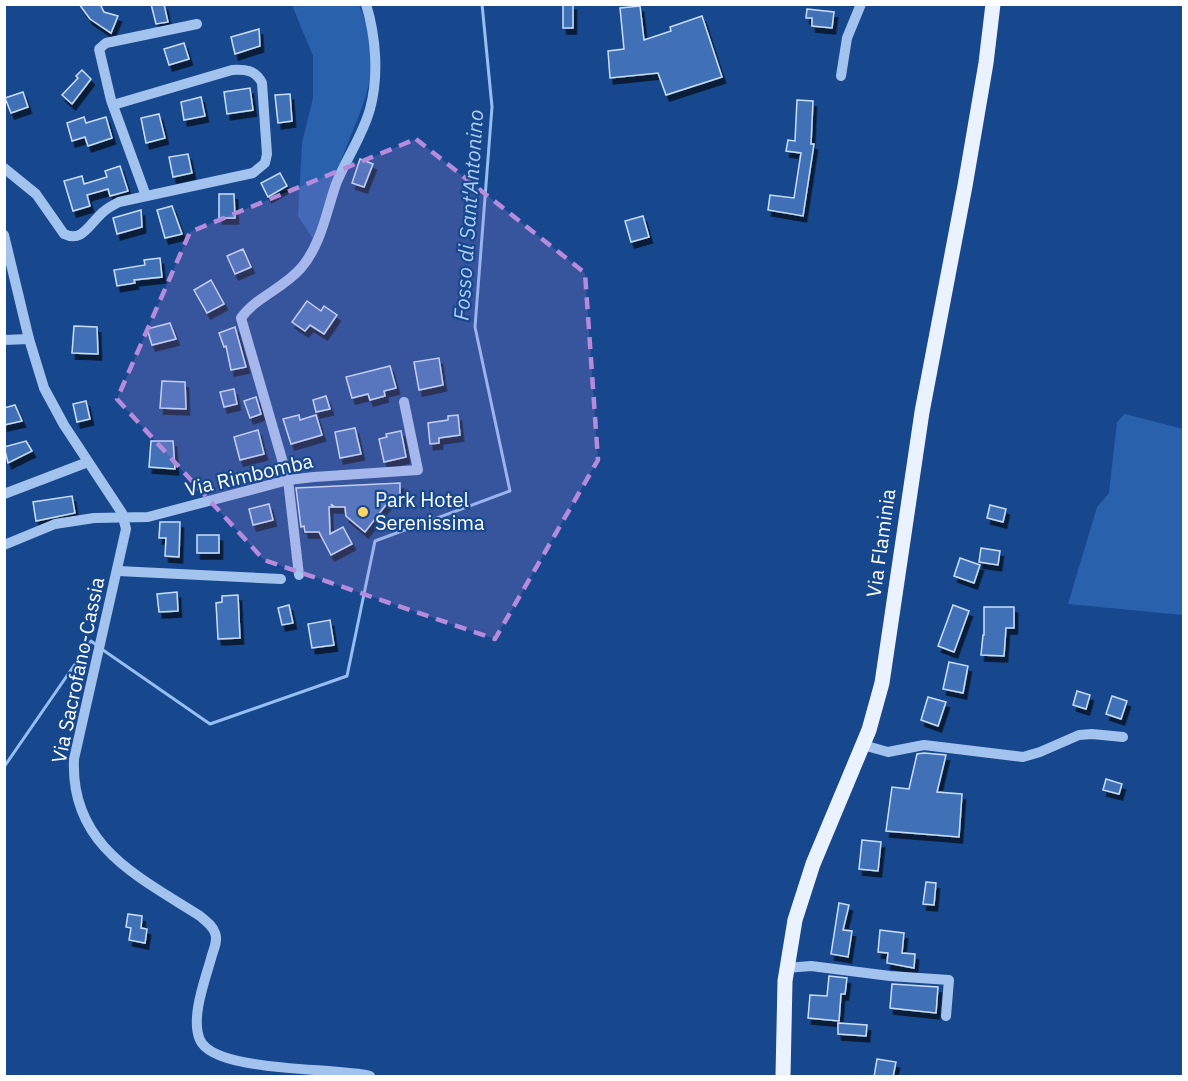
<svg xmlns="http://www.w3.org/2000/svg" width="1188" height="1081" font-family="'IBM Plex Sans',sans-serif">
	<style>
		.green { fill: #2961ad }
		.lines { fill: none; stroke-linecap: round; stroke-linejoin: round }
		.stream { stroke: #95bef2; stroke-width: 3 }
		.building { fill: #3f71b7; stroke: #c9defb; stroke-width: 1.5; filter: url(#shadow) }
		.minor { stroke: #a3c3ef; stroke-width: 10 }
		.major { stroke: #ebf2ff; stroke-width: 15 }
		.marked { fill: #b68bdc; fill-opacity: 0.2; stroke: #b68bdc; stroke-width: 4.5; stroke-dasharray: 12 8; stroke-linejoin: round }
		.poi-dot { fill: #ffd561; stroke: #17488e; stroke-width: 2 }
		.labels { text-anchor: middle; stroke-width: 4.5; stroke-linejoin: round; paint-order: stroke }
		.street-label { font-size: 20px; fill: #fff; stroke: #17488e }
		.poi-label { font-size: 20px; fill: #fff; stroke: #17488e; text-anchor: start }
		.water-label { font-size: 21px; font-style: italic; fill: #afcef7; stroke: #17488e }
	</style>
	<defs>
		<filter id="shadow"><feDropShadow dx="3.5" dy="6" stdDeviation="0" flood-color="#0009"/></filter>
	</defs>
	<rect width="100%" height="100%" fill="#17488e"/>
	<!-- green -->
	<g class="green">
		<path d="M292,5H359C369,28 374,51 370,77C367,99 356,122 348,143C335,175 323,207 313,239L298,216L302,143L313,98V56Z"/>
		<path d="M1125,414L1183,429V615L1068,604L1097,507L1109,493L1117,422Z"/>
	</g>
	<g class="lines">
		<!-- stream -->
		<g class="stream">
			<path d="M103,650L210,724L347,676L375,541L510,491L475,327L492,107L482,4"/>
			<path d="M4,767L91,641L98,646"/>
		</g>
	</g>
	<!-- building -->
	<g class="building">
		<path d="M79,4H100L104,12L118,16L111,33L90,19Z"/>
		<path d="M151,4H164L168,22L156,24Z"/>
		<path d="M573,4V28H563V5Z"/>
		<path d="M640,6L644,40L671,31L670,27L702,16L722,77L666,95L658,73L610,78L608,51L624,49L620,8Z"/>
		<path d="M807,9L834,12L832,28L812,26V18H806Z"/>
		<path d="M259,29L260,46L235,54L231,37Z"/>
		<path d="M184,43L189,59L169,65L164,49Z"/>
		<path d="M82,70L91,79L72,104L62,95L78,78L76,76Z"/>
		<path d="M250,88L253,110L227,114L224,92Z"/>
		<path d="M23,92L28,107L11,113L5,98Z"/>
		<path d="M290,94L292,121L278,123L275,95Z"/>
		<path d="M201,97L205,116L184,120L181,102Z"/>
		<path d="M797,100L813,101L811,144H814L803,216L768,210L770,195L794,198L801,153L786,151L788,140L795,141Z"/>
		<path d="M159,114L165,138L146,143L141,118Z"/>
		<path d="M84,117L86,123L106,117L112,138L88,146L85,137L72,141L67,123Z"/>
		<path d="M188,154L192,173L173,177L169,157Z"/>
		<path d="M360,159L373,164L364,187L352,183Z"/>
		<path d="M120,166L128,191L110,196L108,189L87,195L90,206L73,211L64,181L82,176L84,184L107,177L105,171Z"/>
		<path d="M280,173L287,186L268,197L261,183Z"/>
		<path d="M219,194H234L235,218H219Z"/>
		<path d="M172,206L182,234L165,238L157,210Z"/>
		<path d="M141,210L142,227L117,234L113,218Z"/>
		<path d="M643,216L649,237L631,242L625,221Z"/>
		<path d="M243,249L251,267L235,274L227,256Z"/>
		<path d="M160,258L162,277L134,280L135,283L117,286L114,270L145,265L144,260Z"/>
		<path d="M211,280L224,304L207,313L194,290Z"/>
		<path d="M307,301L321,311L324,306L337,315L324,334L310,325L305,331L292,322Z"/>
		<path d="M170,323L176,339L152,345L147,329Z"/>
		<path d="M74,326L97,327L98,354L72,353Z"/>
		<path d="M235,327L246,367L231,370L226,346L224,347L219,333Z"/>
		<path d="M439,358L443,385L419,390L414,362Z"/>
		<path d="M390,366L396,388L384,391L385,396L370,400L368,394L352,398L346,377Z"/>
		<path d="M162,381L185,382L186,409L160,408Z"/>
		<path d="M234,389L237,404L224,407L220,392Z"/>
		<path d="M326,396L330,409L316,412L313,400Z"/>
		<path d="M256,397L261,414L250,418L244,401Z"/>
		<path d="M86,401L90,419L77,422L73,404Z"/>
		<path d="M15,405L22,421L4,425V408Z"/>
		<path d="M299,415L300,420L316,415L322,435L291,444L283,419Z"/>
		<path d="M458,415L460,435L439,438V443L430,444L428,423L448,420V416Z"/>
		<path d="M355,428L361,454L340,458L335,432Z"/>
		<path d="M258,430L264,454L240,460L234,437Z"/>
		<path d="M401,431L406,457L384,462L379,439L387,437L386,434Z"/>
		<path d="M26,441L32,451L8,463L4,447Z"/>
		<path d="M151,441H173L175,469L149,467Z"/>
		<path d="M400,483V497H392L365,532L346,516L345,507H335L331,504L333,507H329L330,534L343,527L352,544L331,555L319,532H305L304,526L301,527L296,488Z"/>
		<path d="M72,496L75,513L36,521L33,502Z"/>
		<path d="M269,504L273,520L253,525L249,509Z"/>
		<path d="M990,505L1006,509L1003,522L987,518Z"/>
		<path d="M160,522H180L179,557L165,556L166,538H159Z"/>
		<rect x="197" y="535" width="22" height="18"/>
		<path d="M981,548L1000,551L998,565L979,562Z"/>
		<path d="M960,558L980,565L974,583L954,576Z"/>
		<path d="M177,592L178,611L159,612L157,594Z"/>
		<path d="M238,595L240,638L218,639L216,603L222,602V596Z"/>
		<path d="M289,605L293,623L282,625L278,608Z"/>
		<path d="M953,605L969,611L954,652L938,646Z"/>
		<path d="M984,607H1014V628H1006L1004,656L981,655L983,635H984Z"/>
		<path d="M330,620L334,645L312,648L308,624Z"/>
		<path d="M949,662L968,666L963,693L943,689Z"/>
		<path d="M1077,691L1090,695L1086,709L1073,705Z"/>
		<path d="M1112,696L1127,701L1121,719L1106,714Z"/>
		<path d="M928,697L946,702L938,726L921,720Z"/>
		<path d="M924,753L946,755L937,792L962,794L959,837L886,831L892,787L909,789L917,754Z"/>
		<path d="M1106,779L1122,784L1119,794L1103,790Z"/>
		<path d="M862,840L881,842L878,871L859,869Z"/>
		<path d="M926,882L936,883L934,905L923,904Z"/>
		<path d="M839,903L849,905L843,930L852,931L848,957L831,954Z"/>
		<path d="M128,914L142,916L141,928L147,929L145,943L129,940L131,928L126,927Z"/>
		<path d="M880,930L904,933L902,953L915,954L914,968L887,963L888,953L878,952Z"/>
		<path d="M829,976L847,978L845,994H841L839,1021L808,1018L810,995L827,996Z"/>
		<path d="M892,984L938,987L936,1013L890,1008Z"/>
		<path d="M838,1023L867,1025L866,1036L838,1034Z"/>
		<path d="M877,1059L896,1062L893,1077H874Z"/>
	</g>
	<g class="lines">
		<!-- minor -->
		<g class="minor">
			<path d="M841,76L847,38L861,4"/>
			<path d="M4,168L36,194L64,234C81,242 88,227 99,216C104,210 111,206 119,202L253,173L265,163L267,154L262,83C256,70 245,69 232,70L113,105"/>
			<path d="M146,196L111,100L99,49L106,43L197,24"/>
			<path d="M4,235L29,339L44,388L64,425L122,513L126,529L74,759C70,845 137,876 200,916C206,921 213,926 215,933C218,940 214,949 212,955C206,978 190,1017 200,1040C215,1073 334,1067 370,1076"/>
			<path d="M4,340L29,339"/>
			<path d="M4,494L88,462"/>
			<path d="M4,545L55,524L94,518L148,517L288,480L314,477L418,470L404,402"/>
			<path d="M118,571L281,579"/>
			<path d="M299,575L288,480L241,318C256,297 284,288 301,268C321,245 326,213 336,184C346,159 363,135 370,109C379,76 376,37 366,4"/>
			<path d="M863,745L888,752L924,745L1023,757L1040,752L1079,735L1092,734L1123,737"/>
			<path d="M786,968L811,966L890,976L949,980L946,1016"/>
		</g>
		<!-- major -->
		<path class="major" d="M783,1076L785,981L795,920L813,864L869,730L882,683L922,412L965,186L986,63L993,4"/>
	</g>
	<!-- marked area -->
	<path class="marked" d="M416,139L585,273L598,460L495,639L264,560L117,399L190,232Z"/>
	<!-- markers -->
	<circle class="poi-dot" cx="363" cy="512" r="6"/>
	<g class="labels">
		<!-- street labels -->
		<g class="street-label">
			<text transform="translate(249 475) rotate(-13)" y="7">Via Rimbomba</text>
			<text transform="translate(881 543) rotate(-82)" y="7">Via Flaminia</text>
			<text transform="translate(78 670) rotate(-78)" y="7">Via Sacrofano-Cassia</text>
		</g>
		<!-- poi labels -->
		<g class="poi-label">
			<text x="375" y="507">Park Hotel<tspan x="375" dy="23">Serenissima</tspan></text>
		</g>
		<!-- water labels -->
		<g class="water-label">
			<text transform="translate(469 215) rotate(-86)" y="7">Fosso di Sant'Antonino</text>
		</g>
	</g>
	<!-- border -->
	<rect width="1188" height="1081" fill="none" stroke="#ffffff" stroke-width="12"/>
</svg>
